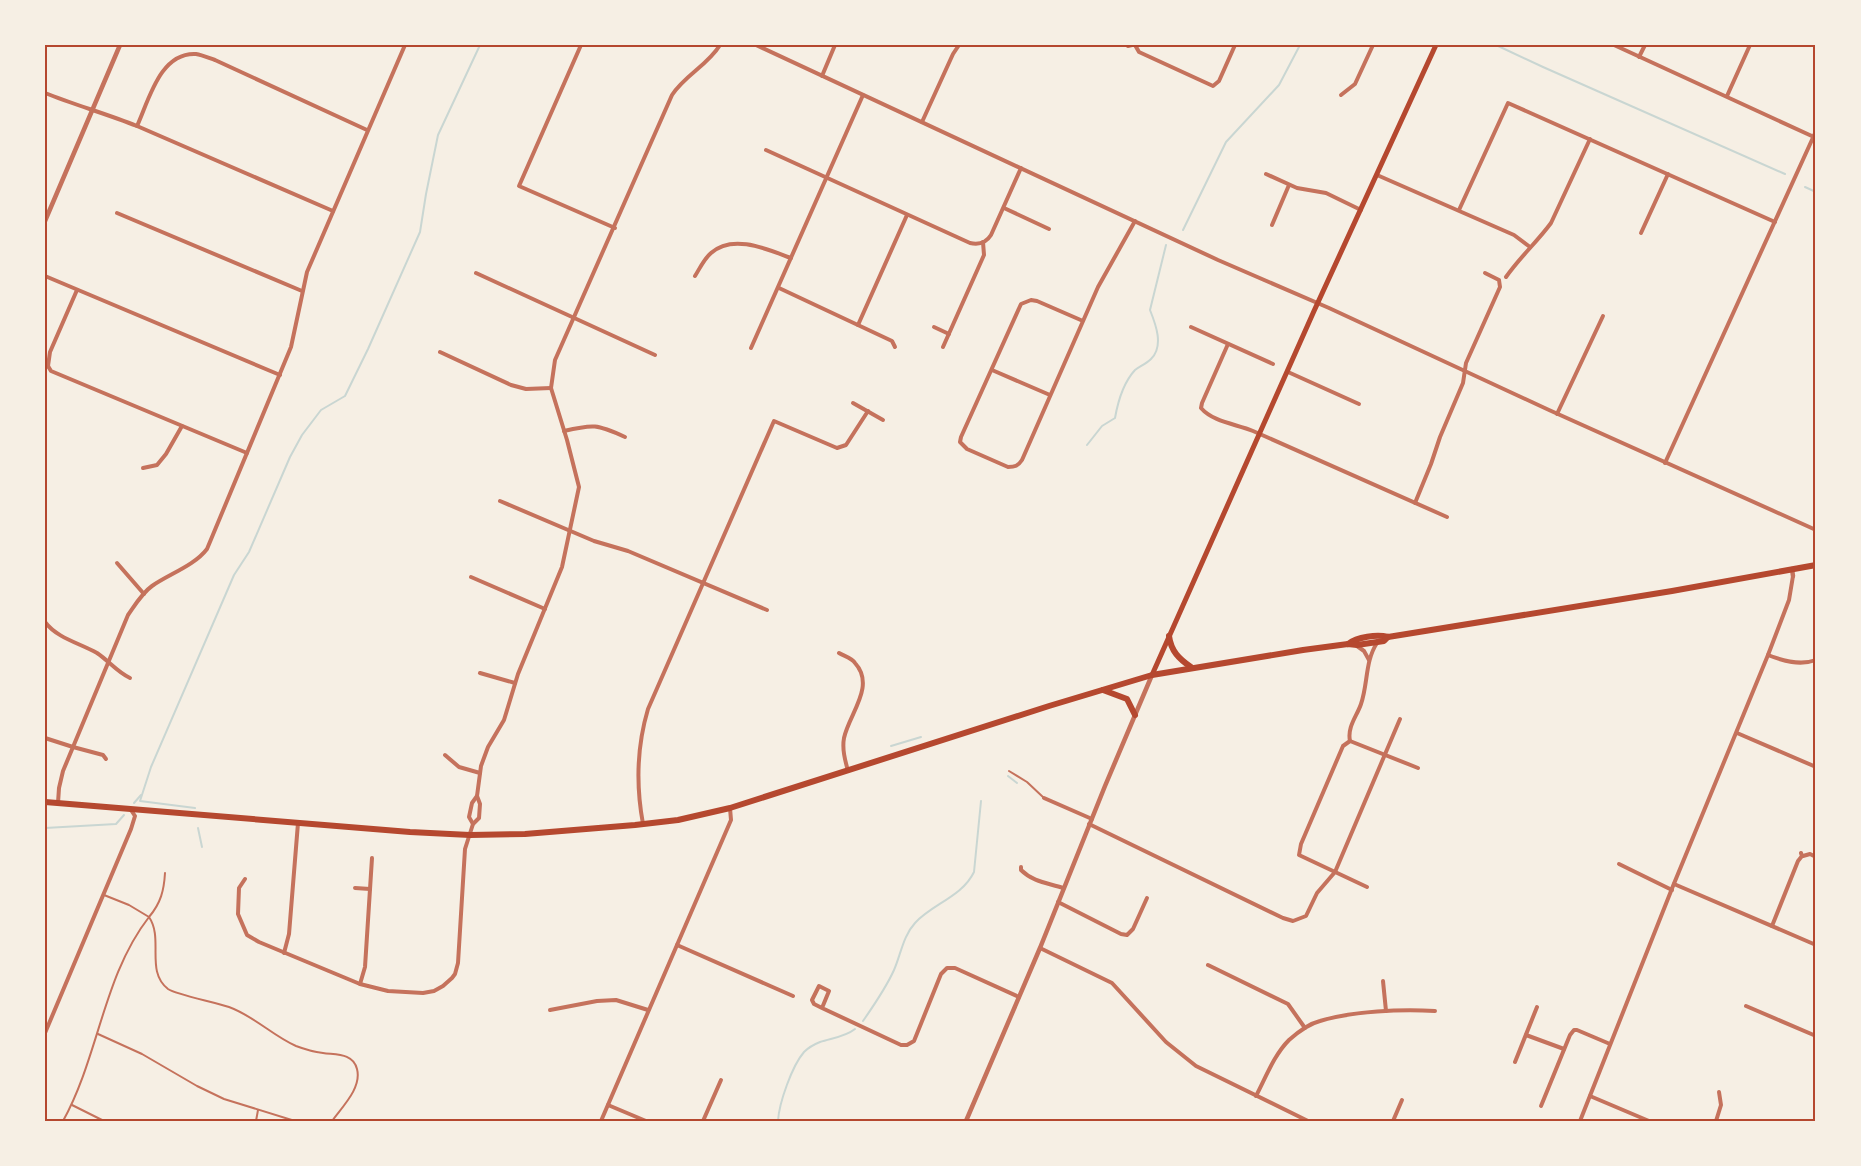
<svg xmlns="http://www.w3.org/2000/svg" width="1861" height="1166" font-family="Signika,sans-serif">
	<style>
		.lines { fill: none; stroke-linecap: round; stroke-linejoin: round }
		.stream { stroke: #c9d6d2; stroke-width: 2 }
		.service { stroke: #c5725c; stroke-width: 2 }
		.minor { stroke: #c5725c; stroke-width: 4 }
		.tertiary { stroke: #c5725c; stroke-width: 4.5 }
		.secondary { stroke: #b5482f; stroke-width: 5 }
		.primary { stroke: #b5482f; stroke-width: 6 }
		.neatline { fill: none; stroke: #b5482f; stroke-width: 2 }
	</style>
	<rect width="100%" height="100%" fill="#f6efe4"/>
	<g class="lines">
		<!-- stream -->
		<g class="stream">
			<path d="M1496,45L1543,67L1785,174"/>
			<path d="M1805,187L1816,192"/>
			<path d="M1183,230L1226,142L1279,85L1300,45"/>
			<path d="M1087,445L1102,426L1115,418C1118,401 1123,383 1135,370C1140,366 1146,364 1151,359C1164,346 1156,325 1150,310L1166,245"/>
			<path d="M891,746L921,737"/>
			<path d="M1008,776L1017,783"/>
			<path d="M134,803L141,795"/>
			<path d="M195,808L140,801L151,767L234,575L249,552L290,457L302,435L321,410L345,396L368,349L420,232L426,194L438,135L480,45"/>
			<path d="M45,828L116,824L124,815"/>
			<path d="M198,828L202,847"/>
			<path d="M863,1021C874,1005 886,988 894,970C901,954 903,936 915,923C932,904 962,897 974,872L981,801"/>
			<path d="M778,1121C779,1103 792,1066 804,1052C808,1048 815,1044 820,1042C832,1038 845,1037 855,1029"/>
		</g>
		<!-- service -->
		<g class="service">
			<path d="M1009,771L1027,782L1044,798"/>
			<path d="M165,873C164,890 161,903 149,917C164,939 145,971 168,989C177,995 215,1002 229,1007C254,1016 273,1036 296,1046C304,1049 315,1052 323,1053C336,1055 353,1053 357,1069C362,1088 342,1107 332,1121"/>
			<path d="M98,1034L142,1054L197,1086L224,1099L295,1121"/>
			<path d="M72,1105L104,1121"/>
			<path d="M63,1121C99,1056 103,976 149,917L129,905L104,895"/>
			<path d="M256,1121L258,1110"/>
		</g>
		<!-- minor -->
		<g class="minor">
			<path d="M581,45L519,186L615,228"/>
			<path d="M756,45L1218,260L1329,308L1549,410L1816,530"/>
			<path d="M1135,45L1139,52L1213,86L1219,81L1235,45"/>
			<path d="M1614,45L1814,137"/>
			<path d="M1128,46L1132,45"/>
			<path d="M1639,57L1645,45"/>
			<path d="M822,76L835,45"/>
			<path d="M45,93C75,105 107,114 137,126L333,211"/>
			<path d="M1341,95L1355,84L1373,45"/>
			<path d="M1727,96L1750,45"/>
			<path d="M922,122L953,54L959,45"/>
			<path d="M137,126C149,100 160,52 196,54C202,55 209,58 215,60L367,130"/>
			<path d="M766,150L970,243C979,245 986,243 991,235L1021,168"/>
			<path d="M1266,174L1297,188L1326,193L1361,210"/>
			<path d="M1377,175L1514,235L1530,247"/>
			<path d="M1004,208L1049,229"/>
			<path d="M1459,210L1508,103L1775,222"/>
			<path d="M117,213L302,291"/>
			<path d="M1272,225L1289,185"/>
			<path d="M1641,233L1668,174"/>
			<path d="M476,273L655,355"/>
			<path d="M45,276L280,375"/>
			<path d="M695,276C700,268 704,259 711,253C733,233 769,250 791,258"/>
			<path d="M1506,277C1520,257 1537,242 1551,223L1590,139"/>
			<path d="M779,288L892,341L895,347"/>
			<path d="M1083,321L1037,301L1031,300L1021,304L961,437L960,442L967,449L1008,467C1015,467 1018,466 1022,460L1098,287L1135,221"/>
			<path d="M858,325L907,215"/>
			<path d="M934,327L949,334"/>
			<path d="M1191,327L1273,364"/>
			<path d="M1228,344L1202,403L1201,408C1213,422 1236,424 1253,431L1447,517"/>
			<path d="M943,347L984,255L983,242"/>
			<path d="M751,348L863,95"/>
			<path d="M440,352L511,385L526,389L551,388"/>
			<path d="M48,366L51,371L247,453"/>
			<path d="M45,367L48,366L50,352L77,290"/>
			<path d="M992,370L1050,395"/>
			<path d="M1288,372L1359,404"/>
			<path d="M853,403L883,420"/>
			<path d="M1557,414L1603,316"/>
			<path d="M564,431C593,424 597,424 625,437"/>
			<path d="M1665,463L1816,131"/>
			<path d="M143,468L157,465L166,454L182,426"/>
			<path d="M500,501L594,541L628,551L767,610"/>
			<path d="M1415,503L1431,464L1440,437L1463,383L1466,363L1500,287L1499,280L1485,273"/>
			<path d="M117,563L144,594"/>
			<path d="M471,577L545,609"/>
			<path d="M45,622C57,638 79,643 97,653C109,661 117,672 130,678"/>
			<path d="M1357,646L1364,651L1369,660"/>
			<path d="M839,653C844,656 852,658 855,663C876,686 849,714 844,738C842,749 845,760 848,771"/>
			<path d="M1768,655C1783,661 1800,666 1816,660"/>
			<path d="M480,673L515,683"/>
			<path d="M1737,733L1816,767"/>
			<path d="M45,738L73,747L103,755L106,759"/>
			<path d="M1350,741L1418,768"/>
			<path d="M445,755L459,767L480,773"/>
			<path d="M1044,798L1092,819"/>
			<path d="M58,803L59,788L63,771L128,615C135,605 142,593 152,586C169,574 194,566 207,549L291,347L307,272L405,45"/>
			<path d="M473,824L469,817L472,803L477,796"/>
			<path d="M643,824C636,786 637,746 648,709L774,421L837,448L846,445L868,411"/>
			<path d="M1089,824L1283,918L1293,921L1306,916L1317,893L1335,872L1400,719"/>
			<path d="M1803,856L1810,854L1816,857"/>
			<path d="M1619,864L1672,890"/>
			<path d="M1021,867V870C1033,882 1048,883 1063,888"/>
			<path d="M245,879L239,888L238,914L247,935L259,942L360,984L388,991L423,993L434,991L443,986L452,978L455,974L458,963L465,849L473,824L479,818L480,804L477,796L481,766L488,747L504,720L518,674L562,567L579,487L567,440L551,388L555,360L672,95C685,75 708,65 720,45"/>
			<path d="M1674,884L1816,945"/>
			<path d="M1367,887L1299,855L1301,844L1343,746L1350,741C1347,727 1357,716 1361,704C1368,684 1365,661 1377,643"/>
			<path d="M355,888L370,889"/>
			<path d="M1058,902L1121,934L1127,935L1133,929L1147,898"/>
			<path d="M1772,926L1798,861L1802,856L1801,853"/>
			<path d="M677,945L793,996"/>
			<path d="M1040,948L1112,983L1166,1042L1196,1066L1308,1121"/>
			<path d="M284,953L289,934L298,823"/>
			<path d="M1208,965L1288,1004L1305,1028"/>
			<path d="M1383,981L1386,1011"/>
			<path d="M360,984L365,967L372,858"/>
			<path d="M1746,1006L1816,1036"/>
			<path d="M822,1008L829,991L819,986L812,1000L814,1004L822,1008L901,1045H907L914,1041L941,974L947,968H955L1019,997"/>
			<path d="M550,1010L597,1001L616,1000L648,1010"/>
			<path d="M45,1033L131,829L135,816L131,810"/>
			<path d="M1526,1035L1564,1049"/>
			<path d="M1515,1062L1537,1007"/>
			<path d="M1256,1096C1266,1077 1274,1055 1289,1040C1298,1032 1308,1024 1320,1021C1353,1011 1401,1009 1435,1011"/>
			<path d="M1590,1096L1649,1121"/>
			<path d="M608,1105L646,1121"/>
			<path d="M1541,1106L1570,1035L1574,1030H1577L1610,1044"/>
			<path d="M601,1121L731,820L730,808"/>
			<path d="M703,1121L721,1080"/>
			<path d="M1393,1121L1402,1100"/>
			<path d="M1580,1121L1673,886L1768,655L1789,600L1793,576"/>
			<path d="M1716,1121L1721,1105L1719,1092"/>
			<path d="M1815,1121L1816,1120"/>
		</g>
		<!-- tertiary -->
		<g class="tertiary">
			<path d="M45,221L120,45"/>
			<path d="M1792,569L1793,576"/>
			<path d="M966,1121L1040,948L1105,786L1152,675"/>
		</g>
		<!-- secondary -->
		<path class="secondary" d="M1152,675L1314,311L1436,45"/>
		<!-- primary -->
		<g class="primary">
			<path d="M1169,636C1171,651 1179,659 1191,667"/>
			<path d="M1348,644C1357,637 1377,634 1388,637L1672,591L1816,565"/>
			<path d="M1103,690L1127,699L1135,715"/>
			<path d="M45,802L410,832L470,835L525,834L635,825L678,820L730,808L1049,706L1152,675L1303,650L1348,644L1357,645L1384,641L1388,637"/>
		</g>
	</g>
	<!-- border -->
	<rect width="1861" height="1166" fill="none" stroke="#f6efe4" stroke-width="93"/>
	<rect x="46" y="46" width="1768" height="1074" class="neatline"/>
</svg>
